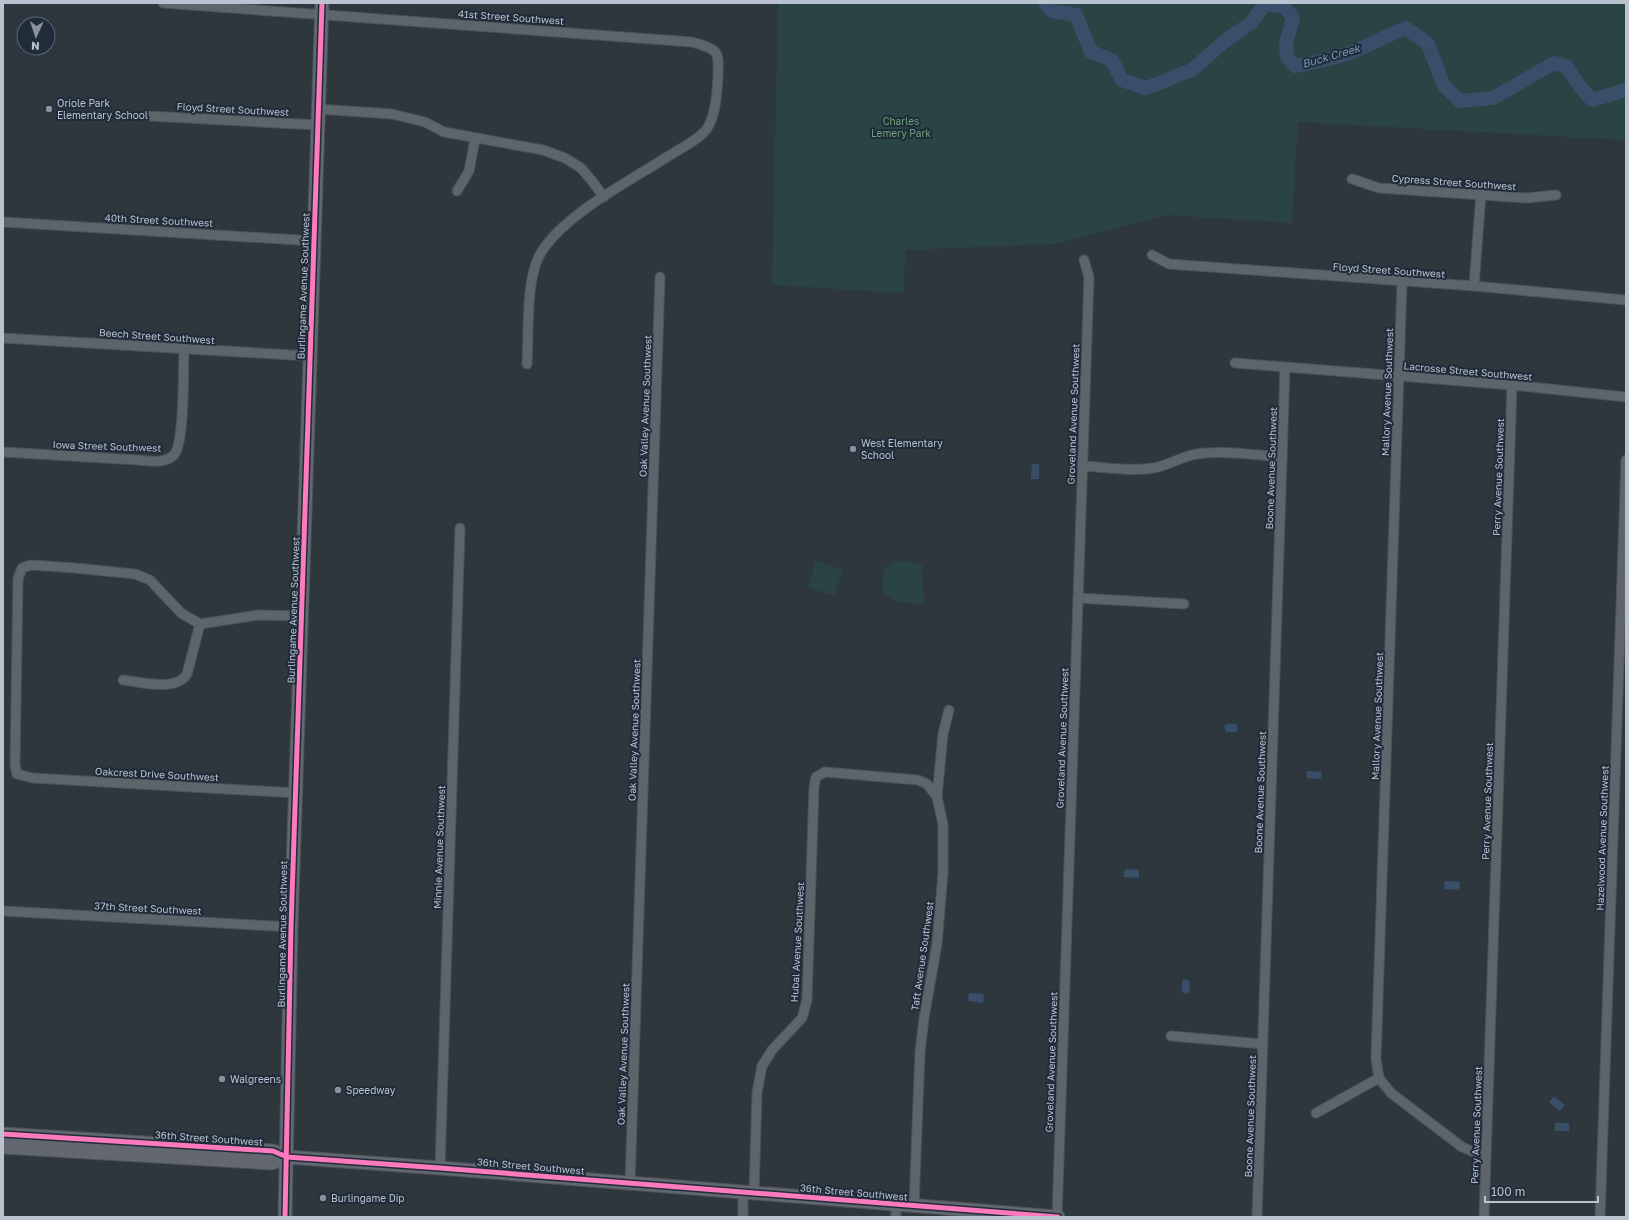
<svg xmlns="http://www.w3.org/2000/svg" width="1629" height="1220" font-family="'Golos Text',sans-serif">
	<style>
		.green { fill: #2a4345 }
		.water { fill: #394f69 }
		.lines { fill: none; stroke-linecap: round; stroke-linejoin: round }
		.river { stroke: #394f69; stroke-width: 14 }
		.street-casing { stroke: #4d5258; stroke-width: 11 }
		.secondary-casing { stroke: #4d5258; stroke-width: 15 }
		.street { stroke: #5e646c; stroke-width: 9 }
		.secondary { stroke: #636870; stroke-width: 13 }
		.cycleway-casing { stroke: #202c3a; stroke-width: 8 }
		.cycleway { stroke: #fd7abc; stroke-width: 5 }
		.poi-dot { fill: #88919c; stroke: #202c3a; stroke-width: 1.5 }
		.labels { text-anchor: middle; stroke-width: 4; stroke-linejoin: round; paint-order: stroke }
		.street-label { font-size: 10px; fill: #b9c2ce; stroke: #202c3a }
		.poi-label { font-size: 10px; fill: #b9c2ce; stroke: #202c3a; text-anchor: start }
		.park-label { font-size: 10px; fill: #6fa078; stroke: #202c3a }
		.water-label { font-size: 11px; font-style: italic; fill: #7895b2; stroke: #202c3a }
	</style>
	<rect width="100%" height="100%" fill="#2e363e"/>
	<!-- green -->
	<g class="green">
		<path d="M778,3H1626V140L1298,122L1292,223L1166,215L1056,244L906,250L903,293L772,285Z"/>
		<path d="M816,561L843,570L834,596L808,587Z"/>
		<path d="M908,561L922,565L924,604C908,603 894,604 883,591C882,581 881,567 892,562C896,560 903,561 908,561Z"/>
	</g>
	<!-- water -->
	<g class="water">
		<path d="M1032,464H1039V479H1031Z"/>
		<path d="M1227,724H1236L1238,730L1235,732H1226L1224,726Z"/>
		<path d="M1307,771L1322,772L1321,779L1307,778Z"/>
		<path d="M1125,869L1139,870V878L1123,877Z"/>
		<path d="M1445,881L1460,882L1459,890L1444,889Z"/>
		<path d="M1185,979L1189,981L1190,990L1188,993L1185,994L1182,992V981Z"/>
		<path d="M969,993L984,994L983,1003L968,1001Z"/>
		<path d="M1554,1096L1565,1105L1560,1111L1549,1102Z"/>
		<rect x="1555" y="1123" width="14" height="8"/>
	</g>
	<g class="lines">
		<!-- river -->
		<path class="river" d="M1045,3L1052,11L1076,15L1091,52L1112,60L1122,80L1146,88L1165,81L1178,75L1192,70L1226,40L1251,23L1265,4L1285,7L1293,18L1286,43L1287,57L1295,66C1314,63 1332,59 1349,53C1369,46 1387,35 1406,28L1428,44L1444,86L1460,101L1493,98L1554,63L1566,66L1581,88L1592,100L1626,90"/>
		<defs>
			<g id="street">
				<path d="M163,3L692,42C718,50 719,49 718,76C717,92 716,113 708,127C702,138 678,150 667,157C628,182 567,213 542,251C525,276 529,334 527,364"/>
				<path d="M317,109L392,114L425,122L444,132L543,150L565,158L581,168L592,181L604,197"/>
				<path d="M149,116L317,125"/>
				<path d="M1352,179L1379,188L1527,198L1556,195"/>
				<path d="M457,191L469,171L475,139"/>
				<path d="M3,222L314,241"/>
				<path d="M1152,255L1169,264L1474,286L1626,300"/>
				<path d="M1402,282L1376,1059L1379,1078L1391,1093L1462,1147L1474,1152H1486"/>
				<path d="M1474,286L1481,194"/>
				<path d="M3,338L309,356"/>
				<path d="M1235,363L1512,385L1626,397"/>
				<path d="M3,452L138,460C149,461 165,464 174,455C185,443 183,368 184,349"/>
				<path d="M1082,466C1105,467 1130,472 1153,468C1168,466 1182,456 1197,454C1223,450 1255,455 1282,457"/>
				<path d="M1078,598L1184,604"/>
				<path d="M123,680C142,682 176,692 187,674L200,624"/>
				<path d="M296,793L33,778L17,774L15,765L18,579L22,568L31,565L75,568L135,574L150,580L181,613L200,624L258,615L301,616"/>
				<path d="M3,911L291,927"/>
				<path d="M1171,1036L1263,1044"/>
				<path d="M1316,1113L1379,1078"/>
				<path d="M440,1168L460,528"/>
				<path d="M630,1183L660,277"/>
				<path d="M754,1193L757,1093L762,1066L772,1050L802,1018L807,1000L814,787L816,777L825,772L918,780L927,784L937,797"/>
				<path d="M914,1206L920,1052L924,1018L937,944L943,873V824L937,797L943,734L949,710"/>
				<path d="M743,1217V1192"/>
				<path d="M896,1217V1204"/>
				<path d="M1057,1217L1089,277L1084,260"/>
				<path d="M1257,1217L1285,368"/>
				<path d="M1484,1217L1512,385"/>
				<path d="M1600,1217L1626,460"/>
			</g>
			<g id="secondary">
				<path d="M3,1134L273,1151L287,1157L440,1168L1058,1217"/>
				<path d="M3,1147L272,1163L287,1157"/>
				<path d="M285,1217L291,927L322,3"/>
			</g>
		</defs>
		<!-- street casing -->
		<use href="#street" class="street-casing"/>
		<!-- secondary casing -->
		<use href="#secondary" class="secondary-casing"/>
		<!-- street -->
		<use href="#street" class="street"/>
		<!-- secondary -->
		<use href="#secondary" class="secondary"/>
		<defs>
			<g id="cycleway">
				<path d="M3,1134L273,1151L287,1157L440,1168L1058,1217"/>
				<path d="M285,1217L291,927L322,3"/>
			</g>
		</defs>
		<!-- cycleway casing -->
		<use href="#cycleway" class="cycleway-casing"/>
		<!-- cycleway -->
		<use href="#cycleway" class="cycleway"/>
	</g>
	<!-- markers -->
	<g class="poi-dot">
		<circle cx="49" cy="109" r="4"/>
		<circle cx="853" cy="449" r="4"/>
		<circle cx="222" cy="1079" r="4"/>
		<circle cx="338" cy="1090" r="4"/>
		<circle cx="323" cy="1198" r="4"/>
	</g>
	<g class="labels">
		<!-- street labels -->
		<g class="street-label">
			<text transform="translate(511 17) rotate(4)" y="4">41st Street Southwest</text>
			<text transform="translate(233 109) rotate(3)" y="4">Floyd Street Southwest</text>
			<text transform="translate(1454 182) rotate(4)" y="4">Cypress Street Southwest</text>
			<text transform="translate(159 220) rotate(3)" y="4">40th Street Southwest</text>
			<text transform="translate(1389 270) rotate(4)" y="4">Floyd Street Southwest</text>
			<text transform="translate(303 286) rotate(-88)" y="4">Burlingame Avenue Southwest</text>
			<text transform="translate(157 336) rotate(4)" y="4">Beech Street Southwest</text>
			<text transform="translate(1468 371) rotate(5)" y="4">Lacrosse Street Southwest</text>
			<text transform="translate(1387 392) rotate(-88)" y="4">Mallory Avenue Southwest</text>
			<text transform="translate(645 406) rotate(-88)" y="4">Oak Valley Avenue Southwest</text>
			<text transform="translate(1073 414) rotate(-88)" y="4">Groveland Avenue Southwest</text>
			<text transform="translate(107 446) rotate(2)" y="4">Iowa Street Southwest</text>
			<text transform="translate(1271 468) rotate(-88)" y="4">Boone Avenue Southwest</text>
			<text transform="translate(1498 477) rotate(-88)" y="4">Perry Avenue Southwest</text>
			<text transform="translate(293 610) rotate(-88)" y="4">Burlingame Avenue Southwest</text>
			<text transform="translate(1377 716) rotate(-88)" y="4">Mallory Avenue Southwest</text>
			<text transform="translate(634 730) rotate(-88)" y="4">Oak Valley Avenue Southwest</text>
			<text transform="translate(1062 738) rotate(-88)" y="4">Groveland Avenue Southwest</text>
			<text transform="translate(157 774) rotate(3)" y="4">Oakcrest Drive Southwest</text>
			<text transform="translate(1260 792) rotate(-88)" y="4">Boone Avenue Southwest</text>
			<text transform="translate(1487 801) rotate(-88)" y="4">Perry Avenue Southwest</text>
			<text transform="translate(1602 838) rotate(-88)" y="4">Hazelwood Avenue Southwest</text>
			<text transform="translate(439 847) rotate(-88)" y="4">Minnie Avenue Southwest</text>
			<text transform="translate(148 908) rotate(3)" y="4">37th Street Southwest</text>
			<text transform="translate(282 934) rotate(-89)" y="4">Burlingame Avenue Southwest</text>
			<text transform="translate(797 942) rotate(-87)" y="4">Hubal Avenue Southwest</text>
			<text transform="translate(922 956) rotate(-82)" y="4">Taft Avenue Southwest</text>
			<text transform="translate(623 1054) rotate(-88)" y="4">Oak Valley Avenue Southwest</text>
			<text transform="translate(1051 1062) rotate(-88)" y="4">Groveland Avenue Southwest</text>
			<text transform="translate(1250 1116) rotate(-88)" y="4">Boone Avenue Southwest</text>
			<text transform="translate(1476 1125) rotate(-88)" y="4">Perry Avenue Southwest</text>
			<text transform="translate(209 1138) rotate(4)" y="4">36th Street Southwest</text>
			<text transform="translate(531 1166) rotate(5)" y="4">36th Street Southwest</text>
			<text transform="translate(854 1192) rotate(5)" y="4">36th Street Southwest</text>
		</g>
		<!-- poi labels -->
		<g class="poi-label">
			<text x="57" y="107">Oriole Park<tspan x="57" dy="12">Elementary School</tspan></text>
			<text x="861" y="447">West Elementary<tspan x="861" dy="12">School</tspan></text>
			<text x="230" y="1083">Walgreens</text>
			<text x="346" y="1094">Speedway</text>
			<text x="331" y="1202">Burlingame Dip</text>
		</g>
		<!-- park labels -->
		<g class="park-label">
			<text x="901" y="125">Charles<tspan x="901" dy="12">Lemery Park</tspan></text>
		</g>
		<!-- water labels -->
		<g class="water-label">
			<text transform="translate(1331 56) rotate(-16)" y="4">Buck Creek</text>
		</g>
	</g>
	<!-- border -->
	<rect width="1629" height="1220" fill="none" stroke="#b9c2ce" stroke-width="8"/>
	<!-- north arrow -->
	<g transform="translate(36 36) rotate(183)"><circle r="19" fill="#202c3a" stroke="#5d6875"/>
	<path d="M0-3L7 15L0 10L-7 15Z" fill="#88919c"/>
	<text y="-6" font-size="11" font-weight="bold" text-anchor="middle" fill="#b9c2ce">N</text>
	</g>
	<!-- scale -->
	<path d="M1485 1196v6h113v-6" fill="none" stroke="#b9c2ce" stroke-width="2"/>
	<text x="1491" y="1196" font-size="12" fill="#b9c2ce" stroke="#202c3a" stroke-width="3" paint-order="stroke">100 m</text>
</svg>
